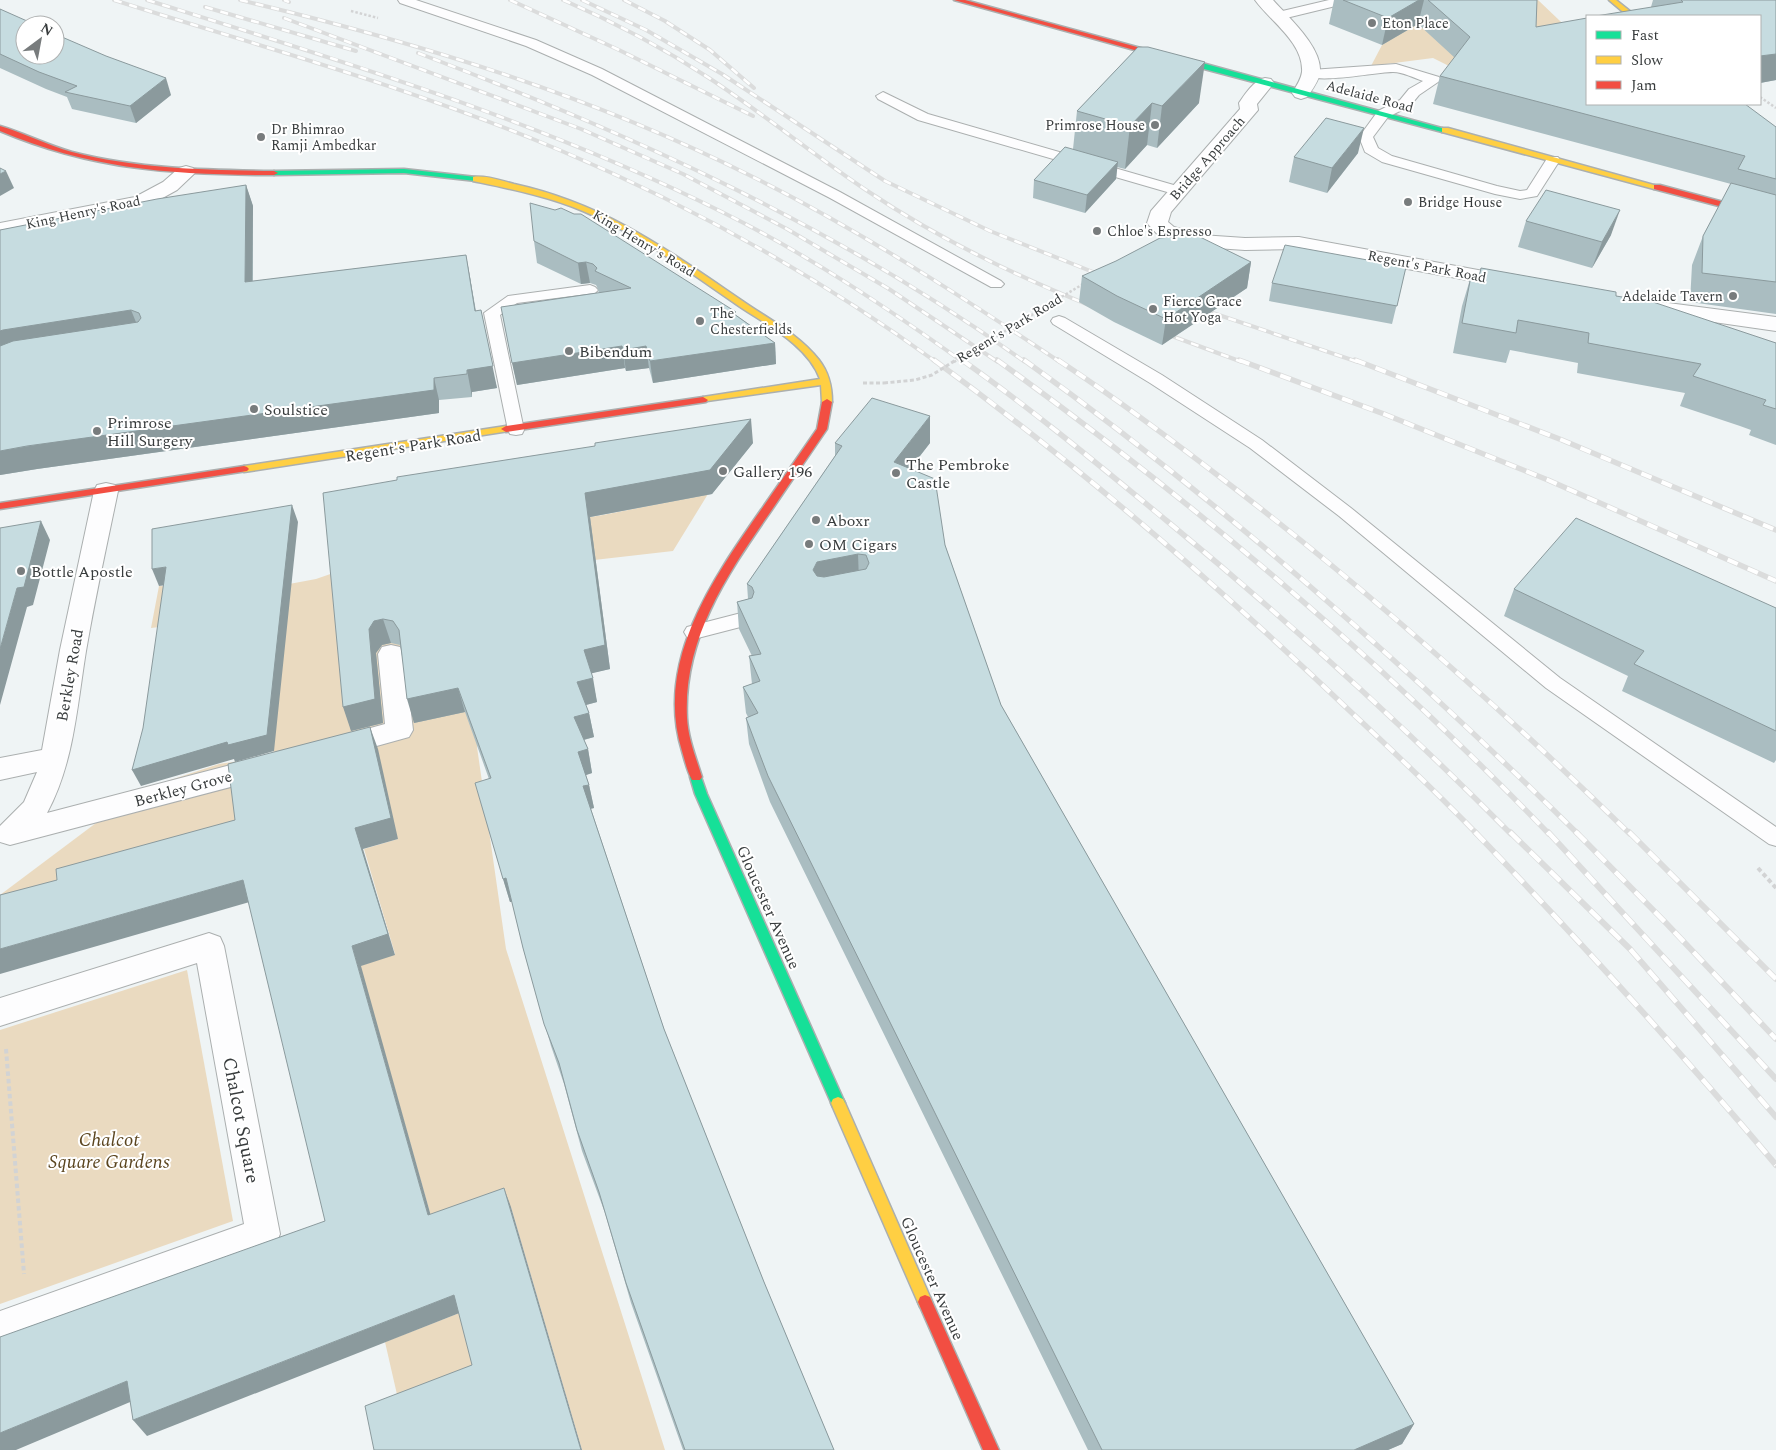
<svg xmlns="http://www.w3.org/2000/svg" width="1776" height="1450" font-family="Spectral,serif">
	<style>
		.green { fill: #eadac0 }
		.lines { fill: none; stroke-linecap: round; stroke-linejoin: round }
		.lane-casing { stroke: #abafaf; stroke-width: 2 }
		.street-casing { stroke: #abafaf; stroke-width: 2 }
		.fast-casing { stroke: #abafaf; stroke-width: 3 }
		.slow-casing { stroke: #abafaf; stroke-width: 3 }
		.jam-casing { stroke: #abafaf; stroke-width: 3 }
		.path-far2 { stroke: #d2d3d4; stroke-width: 2.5; stroke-dasharray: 2.5 2; stroke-linecap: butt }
		.path-far1 { stroke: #d2d3d4; stroke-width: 3; stroke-dasharray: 4 2.5; stroke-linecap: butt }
		.path { stroke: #d2d3d4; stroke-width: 4; stroke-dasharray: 4.5 3; stroke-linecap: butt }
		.lane { fill: #fdfdfe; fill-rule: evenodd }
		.street { fill: #fdfdfe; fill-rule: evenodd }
		.fast { fill: #16e098; fill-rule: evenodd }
		.slow { fill: #ffcf43; fill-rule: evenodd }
		.jam { fill: #f24e42; fill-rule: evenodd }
		.rail-far2-casing { stroke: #dbdcdc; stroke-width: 4 }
		.rail-far1-casing { stroke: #dbdcdc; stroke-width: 5.5 }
		.rail-casing { stroke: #dbdcdc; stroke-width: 6 }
		.rail-far2 { stroke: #fff; stroke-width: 2.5; stroke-dasharray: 8; stroke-linecap: butt }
		.rail-far1 { stroke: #fff; stroke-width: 4; stroke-dasharray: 11; stroke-linecap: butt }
		.rail { stroke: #fff; stroke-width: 4.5; stroke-dasharray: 14; stroke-linecap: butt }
		.path-bridge-far1 { stroke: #d2d3d4; stroke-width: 2.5; stroke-dasharray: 2.5 2; stroke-linecap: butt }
		.path-bridge { stroke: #d2d3d4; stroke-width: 3; stroke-dasharray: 4 2.5; stroke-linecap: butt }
		.wall { fill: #aabdc1 }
		.shaded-wall { fill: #8b9a9d }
		.building { fill: #c6dce0; stroke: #8b9a9d; fill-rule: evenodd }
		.poi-dot { fill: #787c7d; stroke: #fff; stroke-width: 2 }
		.labels { text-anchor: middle; stroke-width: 4; stroke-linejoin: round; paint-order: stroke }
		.far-poi-label { font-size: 14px; fill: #383c3d; stroke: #fff; text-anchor: start }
		.far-street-label { font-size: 14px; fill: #383c3d; stroke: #fff }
		.poi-label { font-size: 16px; fill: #383c3d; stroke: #fff; text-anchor: start }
		.street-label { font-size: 16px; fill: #383c3d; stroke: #fff }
		.near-street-label { font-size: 19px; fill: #383c3d; stroke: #fff }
		.near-park-label { font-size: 19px; font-style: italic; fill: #5b451f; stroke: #fff }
	</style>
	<rect width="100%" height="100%" fill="#eff4f5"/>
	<!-- green -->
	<g class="green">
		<path d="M1531,0H1538L1580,40L1453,68L1433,58L1371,66L1382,45L1433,12Z"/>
		<path d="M708,494L673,551L524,568L477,747L506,949L665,1450H582L511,1207L436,1234L360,966L395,954L364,849L398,839L323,803L0,920V895L140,790L219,764L273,756L285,612L151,628L159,586L257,590L316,579L408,547L603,515Z"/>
		<path d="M187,970L233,1221L0,1304V1030Z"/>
		<path d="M462,1312L498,1450L401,1412L385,1342Z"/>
	</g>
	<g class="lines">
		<defs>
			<g id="lane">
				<path d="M398,0H416L536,40L602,69L840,192L1001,281L1004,284L1001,287H991L830,198L592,75L526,46L400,3Z"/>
				<path d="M1329,0H1350L1348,3L1278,20L1272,16L1274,13Z"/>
				<path d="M1396,64L1439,77L1441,80L1419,95L1410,106L1388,117L1373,137L1378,148L1392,156L1497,186L1520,191L1527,190L1548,157H1558L1560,160L1537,196L1520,199L1495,194L1382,162L1365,152L1359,137L1378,111L1400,100L1409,89L1423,81C1414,78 1403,72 1393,72C1377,72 1314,85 1304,74L1311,70Z"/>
				<path d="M883,92L928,114L1184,188L1186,191L1184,194H1174L918,120L878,99L876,96Z"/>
				<path d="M590,285L595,287L598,290L595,293L517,303L500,315L524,430L522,434L516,435L510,434L508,430L484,313L508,296Z"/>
				<path d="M1059,316L1065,318L1162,375L1262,440L1351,508L1560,678L1776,827V846L1769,844L1546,688L1339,516L1250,448L1150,383L1053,324L1051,321L1053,318Z"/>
				<path d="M745,612L752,614L754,619L752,624L694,639L687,637L684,632L687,627Z"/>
			</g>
			<g id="street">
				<path d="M1255,0H1273C1289,18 1322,47 1320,72C1319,81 1312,90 1307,97L1301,99L1295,97L1292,93C1296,87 1301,79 1302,72C1304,43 1270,21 1255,0Z"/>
				<path d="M1265,78L1271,79L1274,83L1257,104L1258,110L1171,212L1168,222L1174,227L1201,235L1245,238L1299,237L1516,277L1523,279L1527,283L1523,287L1516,289L1299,249L1245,250L1201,247L1174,242L1159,236L1147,223L1151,211L1240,109L1239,103C1245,94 1254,80 1265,78Z"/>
				<path d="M186,166L193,168L196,172L177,190L148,206L0,235V223L135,197L163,182L179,168Z"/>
				<path d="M1645,300L1776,317V331L1637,311L1634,306L1637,301Z"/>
				<path d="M106,483L115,485L118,491C107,544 95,598 86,651C77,706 74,763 47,813L265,756L275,759L279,767L275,775L265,778L10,845L0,842V826L24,802L37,772L0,780V758L42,750L60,650L94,491L97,485Z"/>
				<path d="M391,645L400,647L404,654L413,730L409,737L337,757L327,754L323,747L327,740L385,724L378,654L382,647Z"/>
				<path d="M209,933L220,937L224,946L280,1234L275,1246L0,1347V1311L244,1224L197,963L0,1026V998Z"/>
			</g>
			<g id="fast">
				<path d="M1174,57H1180L1449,130L1442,132L1174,61Z"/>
				<path d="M404,169L476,177L480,179L476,181L404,173L274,175L270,173L274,171Z"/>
				<path d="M696,773L700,774L707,794L845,1103L843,1107L838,1109L833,1107L695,794L690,777L692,774Z"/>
			</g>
			<g id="slow">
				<path d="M1609,0H1616L1636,16H1628Z"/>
				<path d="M1442,128H1448L1661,187L1654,189L1442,132Z"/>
				<path d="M473,177C486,175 502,181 514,184C605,204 666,249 741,300C768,319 799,334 819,360C829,373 832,386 832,402L827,405L822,402L821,385L700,402L698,400L703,397L820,379C807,343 762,323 733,302C685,269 638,234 583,211C547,196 511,189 473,181Z"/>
				<path d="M506,426L509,427V431L244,472L239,469L244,466Z"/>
				<path d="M838,1097L843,1099L845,1103L930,1297L932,1302L930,1307L925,1309L920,1307L831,1103L833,1099Z"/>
			</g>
			<g id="jam">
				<path d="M954,0H965L1181,59L1174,61Z"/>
				<path d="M0,126C24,133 47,145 72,152C138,169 206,170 274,171L278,173L274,175C175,175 92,170 0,131Z"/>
				<path d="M1654,185H1660L1776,216V221L1654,189Z"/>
				<path d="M703,397L708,400L706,402L506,432L501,429L506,426Z"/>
				<path d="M827,399L832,402L827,429C808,457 788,486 769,514C726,576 683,640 687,718C688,738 696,758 702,777L700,780H692C687,771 685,761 682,751C654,661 714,577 763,507C781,481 799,455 817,429L822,402Z"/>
				<path d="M244,466L247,467L249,469L247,471L0,509V503Z"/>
				<path d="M925,1295L930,1297L999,1450H983L918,1302L920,1297Z"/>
			</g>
		</defs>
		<!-- lane casing -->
		<use href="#lane" class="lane-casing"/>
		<!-- street casing -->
		<use href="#street" class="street-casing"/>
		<!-- fast casing -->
		<use href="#fast" class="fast-casing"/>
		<!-- slow casing -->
		<use href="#slow" class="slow-casing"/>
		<!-- jam casing -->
		<use href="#jam" class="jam-casing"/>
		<!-- path-far2 -->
		<g class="path-far2">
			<path d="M351,11L378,18"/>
			<path d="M1760,97L1776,108"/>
		</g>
		<!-- path-far1 -->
		<path class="path-far1" d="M863,383H884"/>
		<!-- path -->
		<g class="path">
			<path d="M1758,868L1776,888"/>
			<path d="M6,1049L24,1274"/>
		</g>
		<!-- lane -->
		<use href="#lane" class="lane"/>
		<!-- street -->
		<use href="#street" class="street"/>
		<!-- fast -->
		<use href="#fast" class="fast"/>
		<!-- slow -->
		<use href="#slow" class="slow"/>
		<!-- jam -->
		<use href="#jam" class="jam"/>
		<defs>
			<g id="rail-far2">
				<path d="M114,0C262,47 413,88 557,149C690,205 819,277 936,362"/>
				<path d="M147,0C342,61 538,120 722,212C807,254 886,307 963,362"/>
				<path d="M240,0C416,42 587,94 749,175C858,229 959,295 1060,362"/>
				<path d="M284,0L289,2"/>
				<path d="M510,0L619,50L753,116"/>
				<path d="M563,0C614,22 663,48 709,78C764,114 815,156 869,192C939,239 1014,275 1091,306"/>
				<path d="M582,0L646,30L722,74L885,181L990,231L1103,276"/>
				<path d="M624,0L665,21L710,50L754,88"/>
				<path d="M205,7L356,51"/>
				<path d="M284,18L581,129L683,174L787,229L889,289L998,362"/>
				<path d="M418,53C634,135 837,227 1025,362"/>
				<path d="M1198,308L1358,362"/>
				<path d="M1161,332L1242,362"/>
			</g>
			<g id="rail-far1">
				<path d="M934,360C1083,469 1219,586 1352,713C1394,752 1436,792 1477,834"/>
				<path d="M962,360C1033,410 1100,466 1167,521C1287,620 1401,723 1511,834"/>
				<path d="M997,360C1194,502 1380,659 1549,834"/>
				<path d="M1024,360C1222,502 1404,663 1578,834"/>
				<path d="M1058,360C1120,401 1180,446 1238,491C1376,597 1506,713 1630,834"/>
				<path d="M1239,360L1384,414L1548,480L1776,581"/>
				<path d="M1355,360L1562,440L1776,530"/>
			</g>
			<g id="rail">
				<path d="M1475,832C1579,940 1680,1051 1776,1165"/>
				<path d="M1510,832L1630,949L1776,1117"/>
				<path d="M1548,832L1776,1079"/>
				<path d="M1576,832L1666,923L1776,1039"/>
				<path d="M1629,832L1776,979"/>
			</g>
		</defs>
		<!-- rail-far2 casing -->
		<use href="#rail-far2" class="rail-far2-casing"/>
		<!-- rail-far1 casing -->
		<use href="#rail-far1" class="rail-far1-casing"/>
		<!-- rail casing -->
		<use href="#rail" class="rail-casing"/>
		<!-- rail-far2 -->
		<use href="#rail-far2" class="rail-far2"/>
		<!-- rail-far1 -->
		<use href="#rail-far1" class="rail-far1"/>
		<!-- rail -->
		<use href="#rail" class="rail"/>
		<!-- path-bridge-far1 -->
		<path class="path-bridge-far1" d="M954,362L1083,284"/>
		<!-- path-bridge -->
		<path class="path-bridge" d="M884,383L915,380L932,375L956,360"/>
	</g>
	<!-- wall -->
	<g class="wall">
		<path d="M1334,0H1537L1536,27L1776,127V314L1690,302L1692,265L1703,236L1731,184L1433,104L1440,76L1455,58L1418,24L1382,45L1329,24Z"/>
		<path d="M1653,0H1776V80L1760,83V16L1651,7Z"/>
		<path d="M0,9L171,95L136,123L72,109L67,97L46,89L0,68Z"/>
		<path d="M1138,47L1199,103L1157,148L1147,145L1125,169L1117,167L1116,179L1085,213L1033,198L1034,180L1073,149L1077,111Z"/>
		<path d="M1358,153L1327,193L1289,182L1294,157Z"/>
		<path d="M246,185L253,206V281L466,255L476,311L497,388L472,392V397L439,400V413L37,469L0,475V230Z"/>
		<path d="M1526,221L1611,235L1592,268L1518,247Z"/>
		<path d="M534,241L736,315L775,343L776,364L653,383L649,368L626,371L625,368L517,385L501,307L599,293L597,287L596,285L590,283L581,284L537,263Z"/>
		<path d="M1251,262L1247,288L1162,345L1114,322L1079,302L1082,276Z"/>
		<path d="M1406,267L1392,324L1269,301L1272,283Z"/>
		<path d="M1481,268L1616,296L1776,343V445L1749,435L1751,430L1740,426L1680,406L1685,393L1577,373L1578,363L1510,350L1506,363L1453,353L1462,306L1471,276L1478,277Z"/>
		<path d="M753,443L712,494L590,517L610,669L591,673L597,702L586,705L589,713L594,737L584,740L588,749L592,773L586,775L589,785L594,808L591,809L664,1029L764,1282L834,1450H683L631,1303L605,1213L582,1151L564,1084L551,1046L523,948L512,902H510L482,807L489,779L465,712L414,723L400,645L391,643L382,645L376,653L383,723L351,731L323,493Z"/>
		<path d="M835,443H930L910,469L945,545L1001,705L1414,1424L1402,1444L1388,1450H1088L770,802L749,744L746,718L748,717L746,713L743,687L752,684L749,656H752L739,629L737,602L748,599L747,584L835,456Z"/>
		<path d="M1514,589L1776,608V760L1774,763L1622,691L1628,676L1504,616Z"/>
	</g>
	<!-- shaded-wall -->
	<g class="shaded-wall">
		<path d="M1419,0H1424L1418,24L1382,45L1388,18Z"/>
		<path d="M1776,54V80L1760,83V56Z"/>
		<path d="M1205,62L1199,103L1157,148L1162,106Z"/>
		<path d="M166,78L171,95L136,123L130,106Z"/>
		<path d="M1152,103L1147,145L1125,169L1130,126Z"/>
		<path d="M1364,128L1358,153L1327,193L1332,168Z"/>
		<path d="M1118,162L1116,179L1085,213L1087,195Z"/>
		<path d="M6,171L14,188L0,196V174Z"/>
		<path d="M246,185L253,206L252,304L245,282Z"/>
		<path d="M1620,210L1611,235L1592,268L1602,242Z"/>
		<path d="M466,255L470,277L479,333L475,311Z"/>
		<path d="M586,262L590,283L581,284L578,263Z"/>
		<path d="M1251,262L1247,288L1162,345L1166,319Z"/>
		<path d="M131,310L140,332L0,358V331L3,330Z"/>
		<path d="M481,310L497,388L472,392V397L467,370Z"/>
		<path d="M775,343L776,364L653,383L650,361Z"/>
		<path d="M622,346L625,368L517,385L512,363Z"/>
		<path d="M646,346L649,368L626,371L623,350Z"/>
		<path d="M434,378L439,400V413L37,469L0,475V451Z"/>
		<path d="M930,416V443L894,489V462Z"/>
		<path d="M751,419L753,443L712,494L590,517L610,669L589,674L584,650L585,493Z"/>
		<path d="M292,505L298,522L274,751L235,762L234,759L141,786L132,770Z"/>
		<path d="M41,521L50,540L33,605L27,607L0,705V649L17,588Z"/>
		<path d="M858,554L859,581L814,597L813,570L817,562Z"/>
		<path d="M166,567L174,584L159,586L152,569Z"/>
		<path d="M383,619L391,643L382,645L376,653L383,723L351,731L343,707L369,629L374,621Z"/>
		<path d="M593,678L597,702L582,706L577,682Z"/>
		<path d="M458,688L465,712L414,723L407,699Z"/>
		<path d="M589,713L594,737L579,741L574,717Z"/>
		<path d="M370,727L378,749L398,839L363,849L395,955L361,966L436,1234L428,1215L352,946L355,828Z"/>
		<path d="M588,749L592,773L583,776L578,752Z"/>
		<path d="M589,785L594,808L588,809L583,786Z"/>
		<path d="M506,878L512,902H510L503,879Z"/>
		<path d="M243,880L253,901L0,974V949Z"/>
		<path d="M504,1188L511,1207L582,1450H581Z"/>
		<path d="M454,1295L462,1312L147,1436L133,1420Z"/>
		<path d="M127,1381L142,1397L16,1450H0V1433Z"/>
		<path d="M1414,1424L1402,1444L1388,1450H1354Z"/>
	</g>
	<!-- building -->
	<g class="building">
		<path d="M1343,0H1419L1388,18Z"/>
		<path d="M1428,0H1537L1536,27L1587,18V104H1745L1776,127V179L1738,169L1745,156L1440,76L1470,37Z"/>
		<path d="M1681,0H1776V54L1760,56V16H1596L1683,2Z"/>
		<path d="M0,9L36,25H25V55H55V34L106,56L166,78L130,106L65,92L77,86L39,72L0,54Z"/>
		<path d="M1138,47H1148L1205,62L1162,106L1152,103L1130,126L1077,111Z"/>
		<path d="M1326,118L1364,128L1332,168L1294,157Z"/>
		<path d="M1065,147L1118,162L1087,195L1034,180Z"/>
		<path d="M0,168L6,171L0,174Z"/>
		<path d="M1731,183L1776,195V282L1702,273L1703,236Z"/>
		<path d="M246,185L245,282L466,255L475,311L481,310L493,366L467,370V374L434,378V390L27,446L0,451V346L13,341L138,322L141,318L139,313L131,310L3,330L0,331V230L157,199Z"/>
		<path d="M1546,190L1620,210L1602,242L1526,221Z"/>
		<path d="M530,203L555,210L561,208L574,214H581L736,312L734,314L775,343L650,361L646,346L623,350L622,346L512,363L501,307L631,288L595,271L597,268L593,264L586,262L578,263L534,241Z"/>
		<path d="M1196,235L1251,262L1166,319L1117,296L1082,276L1116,261L1160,238Z"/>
		<path d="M1285,245L1406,267L1397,306L1272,283Z"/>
		<path d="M1481,268L1616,292V296L1653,302L1776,343V409L1763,405L1766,400L1754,396L1693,376L1701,364L1588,343L1589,333L1518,320L1516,333L1462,323L1471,276L1479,278Z"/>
		<path d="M872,398L930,416L894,462L935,479L945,545L1001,705L1414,1424L1354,1450H1102L768,776L746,718L758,713L743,687L760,681L749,656L761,654L737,602L752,598L754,592L752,587L747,584L842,446L835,443ZM858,554L866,555L869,563L866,569L824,577L817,576L813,570L817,562Z"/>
		<path d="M751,419L710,470L585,493L605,645L584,650L593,678L577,682L589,713L574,717L588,749L578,752L589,785L583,786L664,1029L764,1282L834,1450H685L626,1283L599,1192L577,1130L559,1063L544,1024L523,948L506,878L503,879L475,783L491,778L458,688L407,699L399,630L393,621L383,619L374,621L369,629L375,699L343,707L323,493L397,480V477L595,446V443L640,436Z"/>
		<path d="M292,505L267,735L228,745L227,742L132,770L143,728L166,567L152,569V529Z"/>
		<path d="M1576,518L1776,608V731L1634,664L1644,651L1514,589Z"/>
		<path d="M41,521L24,587L17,588L0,649V528Z"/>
		<path d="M370,727L391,818L355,828L388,934L352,946L428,1215L504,1188L581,1450H374L365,1406L472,1365L454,1295L133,1420L127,1381L0,1433V1337L325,1221L243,880L0,949V895L57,880L56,869L235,820L228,764Z"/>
	</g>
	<!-- markers -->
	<g class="poi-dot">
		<circle cx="1372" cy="23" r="5"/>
		<circle cx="1155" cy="125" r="5"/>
		<circle cx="261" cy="137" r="5"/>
		<circle cx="1408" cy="202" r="5"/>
		<circle cx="1097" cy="231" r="5"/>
		<circle cx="1733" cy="296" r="5"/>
		<circle cx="1153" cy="309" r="5"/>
		<circle cx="700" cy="321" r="5"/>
		<circle cx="569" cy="351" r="5"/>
		<circle cx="254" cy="409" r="5"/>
		<circle cx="97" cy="431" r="5"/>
		<circle cx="723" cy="471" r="5"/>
		<circle cx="896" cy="473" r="5"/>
		<circle cx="816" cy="520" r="5"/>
		<circle cx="809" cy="544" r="5"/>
		<circle cx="21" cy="571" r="5"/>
	</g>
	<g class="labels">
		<!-- far-poi labels -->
		<g class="far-poi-label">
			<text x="1382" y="28">Eton Place</text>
			<text x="1145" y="130" text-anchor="end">Primrose House</text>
			<text x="271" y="134">Dr Bhimrao<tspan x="271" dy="16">Ramji Ambedkar</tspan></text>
			<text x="1418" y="207">Bridge House</text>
			<text x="1107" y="236">Chloe's Espresso</text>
			<text x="1723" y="301" text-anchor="end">Adelaide Tavern</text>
			<text x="1163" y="306">Fierce Grace<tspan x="1163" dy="16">Hot Yoga</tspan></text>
			<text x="710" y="318">The<tspan x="710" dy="16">Chesterfields</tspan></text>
		</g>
		<!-- far-street labels -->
		<g class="far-street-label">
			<text transform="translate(1370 96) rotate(15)" y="5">Adelaide Road</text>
			<text transform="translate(1207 158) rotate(-49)" y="5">Bridge Approach</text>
			<text transform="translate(83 212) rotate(-12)" y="5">King Henry's Road</text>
			<text transform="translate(644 243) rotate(31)" y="5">King Henry's Road</text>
			<text transform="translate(1427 266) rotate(11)" y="5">Regent's Park Road</text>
			<text transform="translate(1009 328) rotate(-31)" y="5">Regent's Park Road</text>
		</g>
		<!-- poi labels -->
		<g class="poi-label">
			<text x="579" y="357">Bibendum</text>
			<text x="264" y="415">Soulstice</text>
			<text x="107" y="428">Primrose<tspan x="107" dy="18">Hill Surgery</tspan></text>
			<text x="906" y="470">The Pembroke<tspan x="906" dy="18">Castle</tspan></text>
			<text x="733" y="477">Gallery 196</text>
			<text x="826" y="526">Aboxr</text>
			<text x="819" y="550">OM Cigars</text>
			<text x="31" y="577">Bottle Apostle</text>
		</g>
		<!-- street labels -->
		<g class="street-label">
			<text transform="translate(413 445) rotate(-9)" y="6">Regent's Park Road</text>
			<text transform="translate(69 675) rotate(-80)" y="6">Berkley Road</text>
			<text transform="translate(183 788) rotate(-15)" y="6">Berkley Grove</text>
			<text transform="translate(769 907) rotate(66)" y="6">Gloucester Avenue</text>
			<text transform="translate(933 1278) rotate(66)" y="6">Gloucester Avenue</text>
		</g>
		<!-- near-street labels -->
		<g class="near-street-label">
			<text transform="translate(242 1120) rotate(79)" y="7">Chalcot Square</text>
		</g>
		<!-- near-park labels -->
		<g class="near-park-label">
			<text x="109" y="1146">Chalcot<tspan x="109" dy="22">Square Gardens</tspan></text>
		</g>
	</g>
	<!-- legend -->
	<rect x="1586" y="15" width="175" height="90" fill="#ffffff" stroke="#afb1b1"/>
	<rect x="1596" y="31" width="25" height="8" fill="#16e098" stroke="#afb1b1"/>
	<text x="1631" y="40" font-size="15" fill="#383c3d">Fast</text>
	<rect x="1596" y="56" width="25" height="8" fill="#ffcf43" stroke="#afb1b1"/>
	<text x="1631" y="65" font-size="15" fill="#383c3d">Slow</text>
	<rect x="1596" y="81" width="25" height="8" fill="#f24e42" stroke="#afb1b1"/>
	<text x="1631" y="90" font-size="15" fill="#383c3d">Jam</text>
	<!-- north arrow -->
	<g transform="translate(40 40) rotate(32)"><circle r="24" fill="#ffffff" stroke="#afb1b1"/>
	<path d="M0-4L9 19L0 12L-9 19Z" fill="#787c7d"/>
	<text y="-8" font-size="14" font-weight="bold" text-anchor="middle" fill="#383c3d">N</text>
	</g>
</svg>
